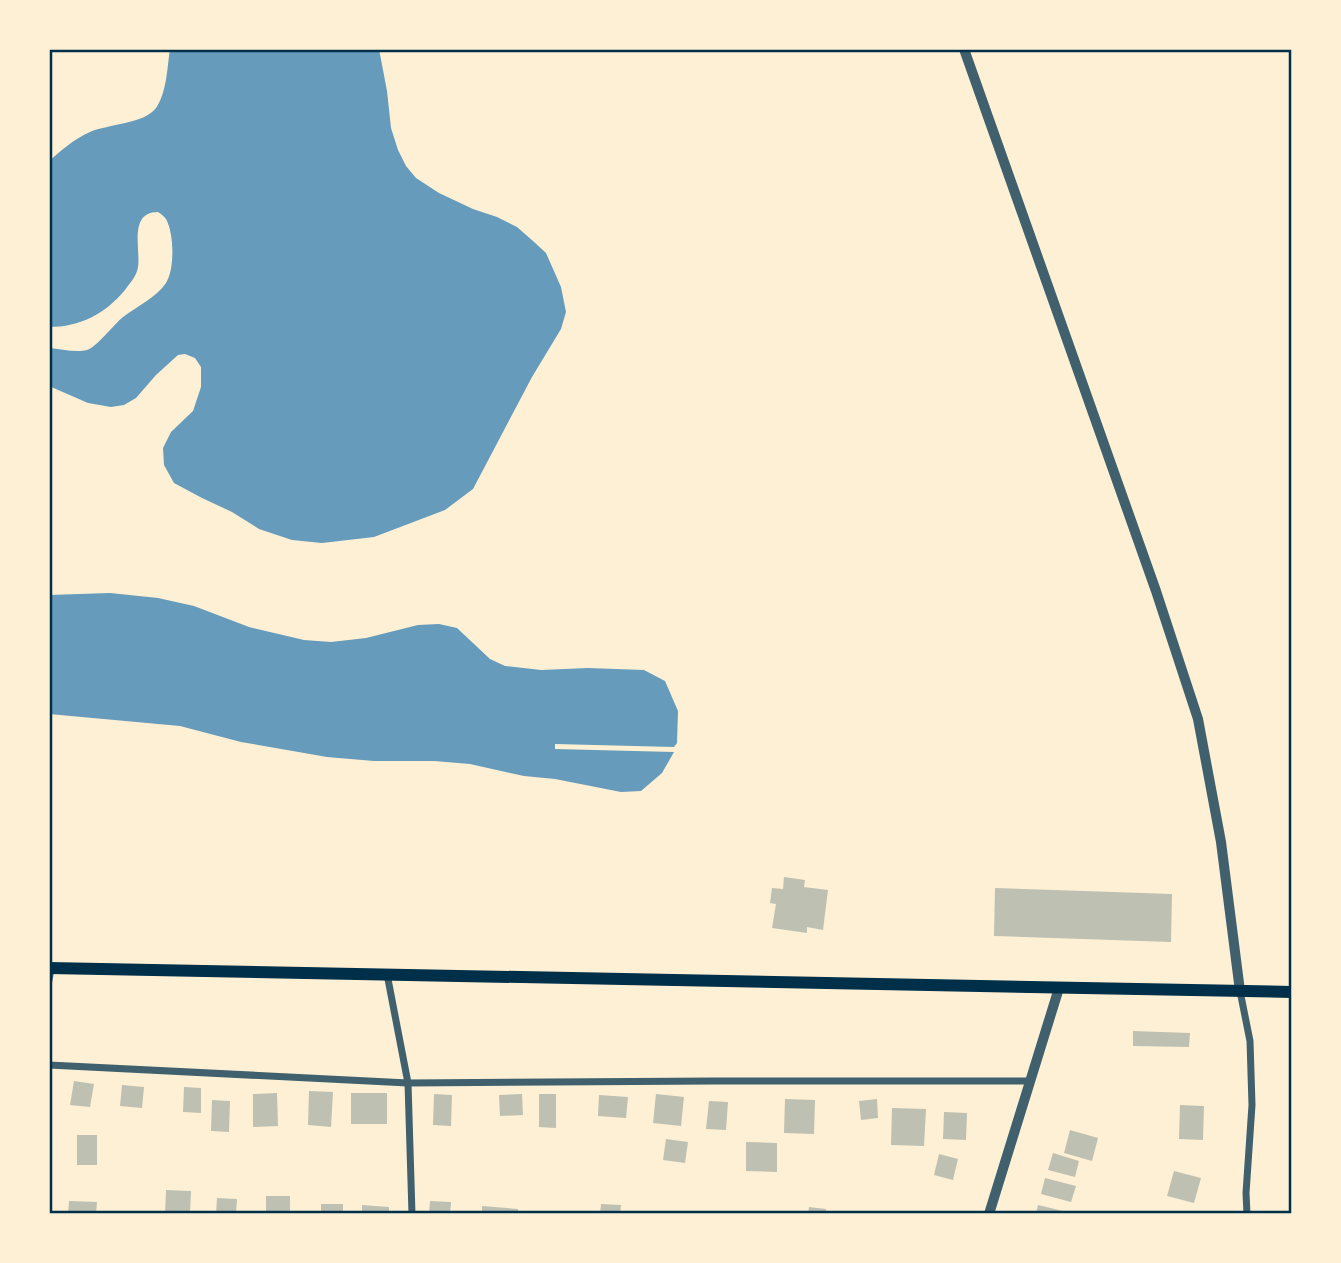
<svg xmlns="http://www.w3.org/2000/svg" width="1341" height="1263" font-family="'Sofia Sans Condensed',sans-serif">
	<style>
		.water { fill: #669bbc }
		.pier { fill: #fdf0d5 }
		.building { fill: #bec0b2 }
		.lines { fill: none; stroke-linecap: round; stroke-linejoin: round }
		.minor { stroke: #3f606c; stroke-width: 7 }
		.tertiary { stroke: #3f606c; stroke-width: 10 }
		.primary { stroke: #003049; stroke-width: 12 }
		.neatline { fill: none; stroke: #003049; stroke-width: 2.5 }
	</style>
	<rect width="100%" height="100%" fill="#fdf0d5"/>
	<!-- water -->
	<g class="water">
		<path d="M170,49H379L387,91L391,128L398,150L406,166L416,178L439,193L473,209L497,217L517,227L533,241L546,253L561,287L566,312L561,329L532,377L473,489L445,510L374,537L322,543L292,540L259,529L232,512L202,498L174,483L164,465L163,448L171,432L193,411L201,387V367L195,358L185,354L178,355L156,375L136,398L124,405L111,407L88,403L49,386V348C61,349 76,353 87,350C97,347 114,324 123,317C136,307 157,297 166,283C175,269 174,233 166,219C164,216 161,214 158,212C126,212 143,255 137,271C135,278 129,284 125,290C105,314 80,327 49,327V161C62,150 74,139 90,132C108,124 144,124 156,108C167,92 167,68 170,49Z"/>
		<path d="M110,593L158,598L194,606L249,627L304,640L331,642L366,638L418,625L439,624L457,628L490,659L505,666L541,670L588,668L644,670L665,681L678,711L677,743L674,747V752L662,773L641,791L621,792L555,779L524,776L470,764L434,761H374L327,757L241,742L180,726L49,714V595Z"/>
	</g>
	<!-- pier -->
	<path class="pier" d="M555,744L674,747V752L555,749Z"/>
	<!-- building -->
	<g class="building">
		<path d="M784,877L805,880L804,887L828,890L823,930L807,927V933L772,928L776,904L770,903L772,888L783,889Z"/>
		<path d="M995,888L1172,894L1171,942L994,936Z"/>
		<path d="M1133,1031L1190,1033L1189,1047L1133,1046Z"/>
		<path d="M74,1081L94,1084L90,1107L70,1105Z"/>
		<path d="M122,1085L144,1087L142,1108L120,1106Z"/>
		<path d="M184,1087L201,1088V1113L183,1112Z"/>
		<path d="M309,1091L333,1092L331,1127L308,1125Z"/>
		<path d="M277,1093L278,1126L253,1127V1094Z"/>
		<rect x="351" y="1093" width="36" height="31"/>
		<path d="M434,1094L452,1095L451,1126L433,1125Z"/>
		<path d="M522,1094L523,1115L500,1116L499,1095Z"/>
		<path d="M539,1094H556V1128L539,1127Z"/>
		<path d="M656,1094L684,1097L681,1126L653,1123Z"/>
		<path d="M599,1095L628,1097L626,1118L598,1116Z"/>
		<path d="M785,1099L815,1100L814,1134L784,1133Z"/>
		<path d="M877,1099L878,1118L861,1120L859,1101Z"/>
		<path d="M212,1100L230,1101L229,1132L211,1131Z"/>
		<path d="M709,1101L728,1102L726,1130L706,1129Z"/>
		<path d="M1180,1105L1204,1106L1203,1140L1179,1139Z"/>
		<path d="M892,1108L926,1109L924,1146L891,1145Z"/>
		<path d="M944,1112L967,1113L966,1140L943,1139Z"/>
		<path d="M1070,1130L1098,1138L1092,1161L1064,1153Z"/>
		<rect x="77" y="1135" width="20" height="30"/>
		<path d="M666,1139L688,1142L685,1163L663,1160Z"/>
		<path d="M746,1142L777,1143V1172L746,1171Z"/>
		<path d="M1053,1153L1079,1161L1075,1177L1048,1170Z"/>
		<path d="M939,1154L958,1159L953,1180L934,1175Z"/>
		<path d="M1174,1171L1201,1178L1194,1203L1167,1196Z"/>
		<path d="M1045,1178L1076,1186L1071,1202L1041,1194Z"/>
		<path d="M166,1190L191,1191L190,1214H165Z"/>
		<rect x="266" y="1196" width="24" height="18"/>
		<path d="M217,1198L237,1199L236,1214H216Z"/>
		<path d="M69,1201L97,1202L96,1214H68Z"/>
		<path d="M430,1201L451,1202L450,1214H429Z"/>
		<rect x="321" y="1204" width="22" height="10"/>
		<path d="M601,1204L621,1205L620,1214H600Z"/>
		<path d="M362,1205L389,1207V1214H362Z"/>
		<path d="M1038,1205L1063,1211L1062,1214H1036Z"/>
		<path d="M482,1206L518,1209V1214H482Z"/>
		<path d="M809,1207L826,1209V1214H808Z"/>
	</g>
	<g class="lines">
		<!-- minor -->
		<g class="minor">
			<path d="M387,974L408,1083L412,1214"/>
			<path d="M49,980L51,969"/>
			<path d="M1240,991L1250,1041L1252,1105L1246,1193L1247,1214"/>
			<path d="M49,1065L408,1083L715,1081H1030"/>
		</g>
		<!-- tertiary -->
		<g class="tertiary">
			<path d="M964,49L1156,591L1198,719L1221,842L1240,991"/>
			<path d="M989,1214L1059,988"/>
		</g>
		<!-- primary -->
		<path class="primary" d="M49,968L1292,992"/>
	</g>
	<!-- border -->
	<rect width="1341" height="1263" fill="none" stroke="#fdf0d5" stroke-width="102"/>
	<rect x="51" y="51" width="1239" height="1161" class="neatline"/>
</svg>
